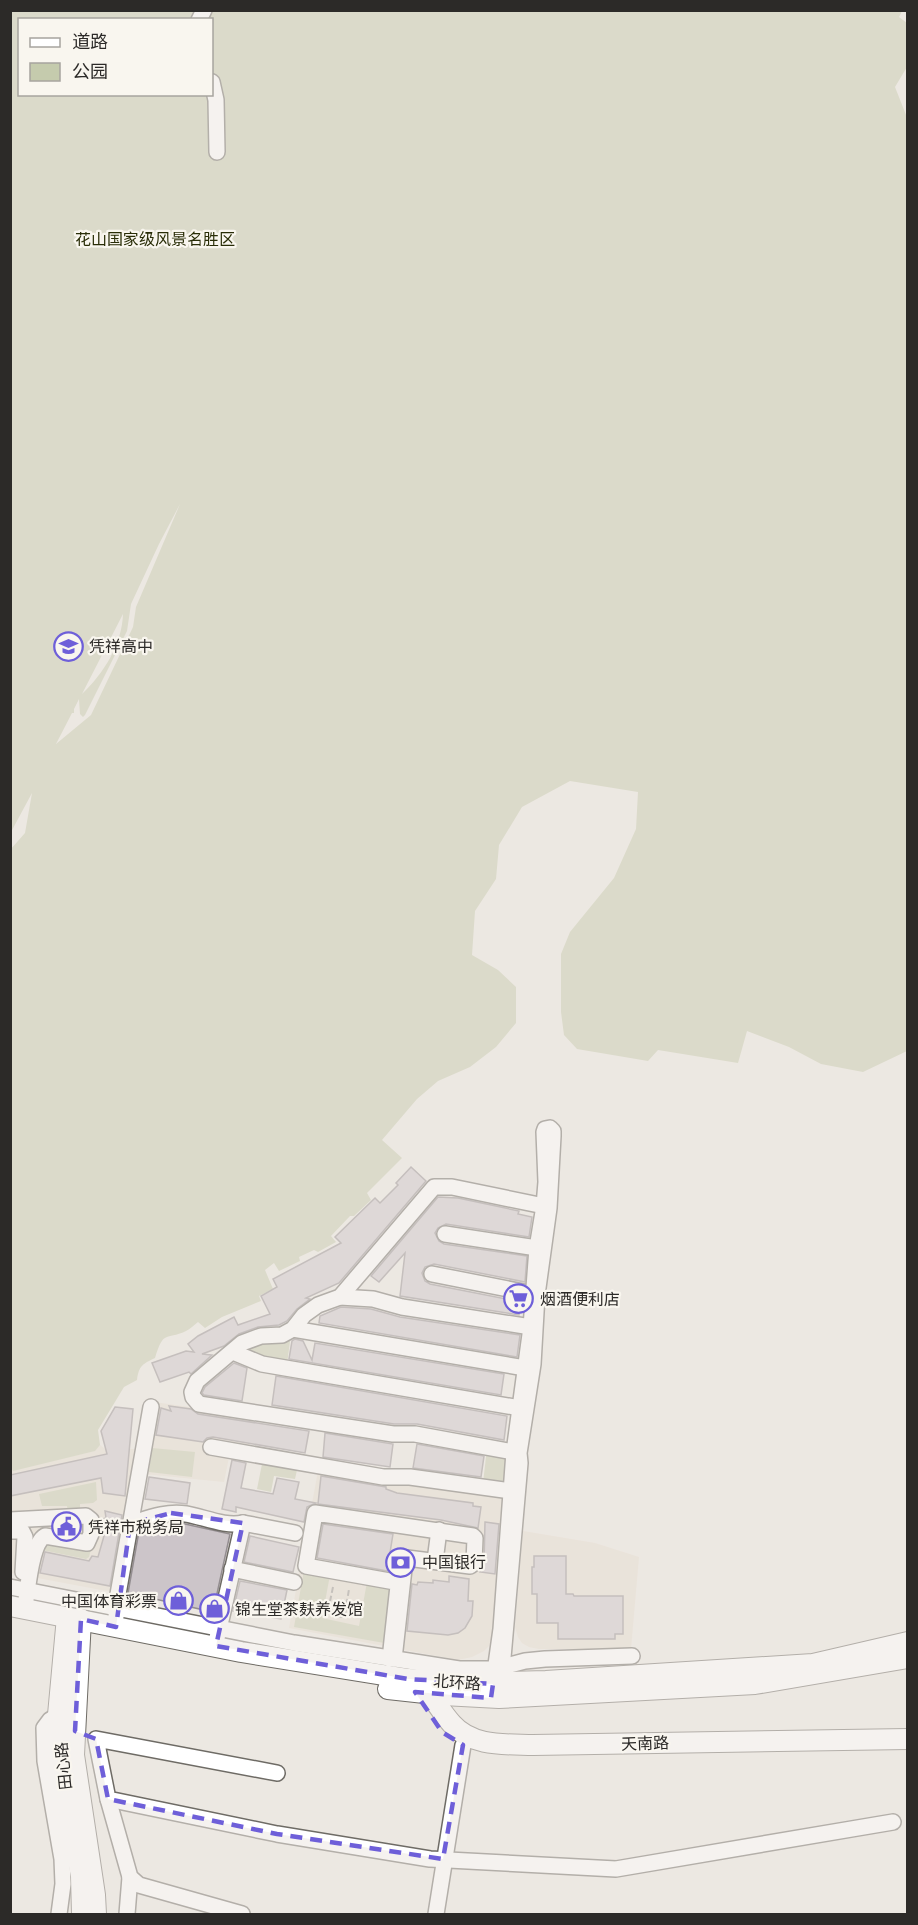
<svg xmlns="http://www.w3.org/2000/svg" width="918" height="1925" font-family="'Public Sans','Noto Sans SC',sans-serif">
	<style>
		.built { fill: #e5ddd0 }
		.green { fill: #c5cbad; fill-rule: evenodd }
		.building { fill: #ccc5c9; stroke: #948e91; stroke-width: 1.5 }
		.lines { fill: none; stroke-linecap: round; stroke-linejoin: round }
		.minor-casing { stroke: #6e6b65; stroke-width: 18 }
		.major-casing { stroke: #6e6b65; stroke-width: 22 }
		.path { stroke: #96938f; stroke-width: 2; stroke-dasharray: 6 3; stroke-linecap: butt }
		.minor { stroke: #fff; stroke-width: 15 }
		.major { stroke: #fff; stroke-width: 20 }
		.marked { fill: none; stroke: #6e5fd9; stroke-width: 4.5; stroke-dasharray: 12 8; stroke-linejoin: round }
		.labels { text-anchor: middle; stroke-width: 4.5; stroke-linejoin: round; paint-order: stroke }
		.park-label { font-size: 16px; fill: #292d07; stroke: #f9f6ef }
		.poi-label { font-size: 16px; fill: #2c2a28; stroke: #f9f6ef; text-anchor: start }
		.street-label { font-size: 16px; fill: #2c2a28; stroke: #f9f6ef }
	</style>
	<rect width="100%" height="100%" fill="#ece8e2"/>
	<!-- built -->
	<g class="built">
		<path d="M154,1402L253,1416L249,1450L230,1452L224,1482L144,1474Z"/>
		<path d="M100,1445L105,1449H136L112,1592L11,1573L10,1466L13,1470L94,1451Z"/>
		<path d="M318,1471L504,1494L494,1632L489,1646L484,1651L472,1657L458,1660L289,1628Z"/>
		<path d="M523,1531L595,1543L639,1557L631,1649H539L529,1647L522,1643L518,1637L515,1627Z"/>
	</g>
	<!-- green -->
	<g class="green">
		<path d="M11,11H902L899,17L907,23V67L895,87L908,120L907,1051L863,1072L821,1064L789,1047L747,1031L738,1063L658,1050L648,1061L577,1049L564,1035L561,1012V954L570,932L614,878L636,829L638,792L570,781L522,807L499,845L496,879L475,911L472,955L498,970L516,987V1023L496,1047L470,1067L438,1081L417,1099L382,1140L402,1158L367,1193L371,1200L354,1216H350L331,1236L336,1242L318,1252L314,1250L299,1257L300,1261L279,1271L274,1263L265,1270L273,1289L259,1296L261,1301L222,1317L205,1328L198,1322C194,1325 190,1329 186,1331C165,1341 164,1329 155,1358C143,1364 139,1365 137,1380L124,1387L98,1430L100,1445L95,1451L13,1471L10,1466V850L25,833L32,793L11,832ZM20,20H212V94H20ZM180,504L136,607L133,627L91,715L56,744L72,713H74V709L79,699L80,714L83,717L85,715L127,631L131,604L159,544ZM123,614C122,644 104,673 82,694Z"/>
		<path d="M291,1334L287,1364L258,1360L243,1348Z"/>
		<path d="M152,1448L195,1452L192,1477L149,1472Z"/>
		<path d="M487,1448L510,1455L509,1485L483,1483Z"/>
		<path d="M265,1462L297,1470L295,1479L274,1476L271,1492L257,1489L262,1464Z"/>
		<path d="M96,1482L97,1500L93,1503L80,1504V1513H68L67,1506H42L39,1494Z"/>
		<path d="M47,1540L91,1549L89,1557L86,1559L42,1550Z"/>
		<path d="M304,1570L330,1575L322,1618L359,1626L367,1582L397,1587L390,1644L294,1627Z"/>
	</g>
	<!-- building -->
	<g class="building">
		<path d="M411,1167L426,1181L339,1283L306,1298L310,1299L297,1309L287,1321L279,1325L258,1327L239,1334L224,1346L202,1354L212,1355L191,1374L189,1372L160,1382L152,1363L186,1351L194,1352L188,1344L198,1336L234,1317L238,1325L270,1314L261,1296L277,1287L273,1279L341,1243L335,1237L375,1198L380,1203L398,1185L396,1183Z"/>
		<path d="M438,1197L458,1198L519,1211L518,1214L532,1217L529,1237L446,1224L438,1228L435,1233L439,1241L444,1244L527,1256L525,1282L434,1264L425,1267L422,1273L425,1281L430,1284L521,1302L519,1315L400,1296L405,1253L379,1282L371,1276Z"/>
		<path d="M341,1307L371,1309L400,1317L520,1335L517,1357L319,1323L320,1316Z"/>
		<path d="M295,1339L303,1341L312,1360L315,1343L504,1374L501,1395L289,1359L292,1341Z"/>
		<path d="M234,1363L247,1368L242,1401L204,1395L202,1393L205,1387Z"/>
		<path d="M276,1376L507,1416L504,1440L417,1424H394L272,1405Z"/>
		<path d="M169,1406L191,1409L198,1414L309,1431L305,1453L213,1437L207,1438L203,1442L156,1435L161,1408L171,1411Z"/>
		<path d="M115,1407L133,1409L125,1496L103,1493L101,1478L10,1496V1475L107,1454L101,1431Z"/>
		<path d="M325,1433L393,1444L390,1467L323,1457Z"/>
		<path d="M417,1444L484,1456L481,1477L413,1468Z"/>
		<path d="M232,1460L246,1463L241,1488L273,1494L277,1478L299,1482L295,1499L316,1503L307,1507L304,1522L236,1507V1512L222,1509Z"/>
		<path d="M321,1476L386,1487V1489L397,1493L473,1503V1506L481,1507L478,1528L441,1520L318,1504Z"/>
		<path d="M149,1477L190,1483L187,1504L145,1499Z"/>
		<path d="M105,1511L122,1515L110,1586L40,1573L45,1552L89,1561L92,1556L98,1557L104,1536L102,1519L106,1518Z"/>
		<path d="M485,1522L499,1524L495,1574L480,1572L484,1563Z"/>
		<path d="M174,1523L185,1524L230,1534L213,1612L128,1593L139,1531L152,1532L153,1527L162,1525L173,1527Z"/>
		<path d="M323,1524L393,1534L387,1571L317,1558Z"/>
		<path d="M250,1536L299,1547L293,1572L244,1562Z"/>
		<path d="M534,1556H566V1594H573L574,1596H623V1634H615V1639H558V1623H537V1594H532V1567H534Z"/>
		<path d="M449,1576L469,1579L468,1601H473L472,1616L465,1628L458,1633L448,1635L407,1631L412,1584L417,1585L418,1582L433,1583V1580L449,1582Z"/>
		<path d="M240,1581L287,1590L281,1619L233,1611Z"/>
	</g>
	<g class="lines">
		<defs>
			<g id="minor">
				<path d="M199,20L204,10"/>
				<path d="M212,82L216,100L217,152"/>
				<path d="M445,1234L537,1248"/>
				<path d="M432,1274L533,1294"/>
				<path d="M340,1297L373,1299L402,1307L531,1327"/>
				<path d="M293,1329L525,1368"/>
				<path d="M233,1352L262,1364L520,1408"/>
				<path d="M211,1447L383,1477H410L511,1491"/>
				<path d="M514,1452L415,1434H393L199,1404L193,1397L192,1392L197,1381L242,1343L261,1336L282,1335L293,1329L304,1315L318,1305L340,1297L434,1187H452L544,1206"/>
				<path d="M10,1520L86,1516L91,1520V1534L87,1543L45,1536C32,1543 28,1585 26,1600"/>
				<path d="M130,1524C149,1518 166,1511 186,1514C204,1517 225,1527 243,1523"/>
				<path d="M10,1531H22L25,1537L23,1572"/>
				<path d="M435,1561L439,1530"/>
				<path d="M232,1569L294,1582"/>
				<path d="M10,1587L294,1643L459,1669H495L525,1661L545,1659L632,1656"/>
				<path d="M116,1617L117,1600L151,1407"/>
				<path d="M217,1638L243,1523L295,1533"/>
				<path d="M390,1659L398,1586L395,1582L306,1566L315,1513L473,1536L475,1538L474,1563L470,1566L407,1558L405,1560L394,1659"/>
				<path d="M492,1693L501,1629L514,1452L531,1327L537,1248L544,1206L546,1182L544,1132L545,1129L550,1128L553,1131V1136L549,1208L537,1295L533,1364L519,1453L520,1463L500,1692"/>
				<path d="M58,1715L50,1720L44,1728L45,1761L62,1859L63,1884L59,1914"/>
				<path d="M277,1773L96,1739L108,1799L277,1834L430,1859L616,1869L893,1822"/>
				<path d="M108,1799L130,1877L139,1885L242,1914"/>
				<path d="M127,1914L130,1877"/>
				<path d="M436,1914L463,1745"/>
			</g>
			<g id="major">
				<path d="M10,1606L241,1652L408,1679L471,1683L546,1681L813,1664L908,1642"/>
				<path d="M67,1617L58,1715L62,1772L81,1876L82,1914"/>
				<path d="M81,1619L74,1755L95,1895L96,1914"/>
				<path d="M388,1689L443,1695L499,1698L755,1684L908,1658"/>
				<path d="M426,1689C435,1700 442,1713 452,1724C472,1747 506,1744 533,1745L908,1739"/>
			</g>
		</defs>
		<!-- minor casing -->
		<use href="#minor" class="minor-casing"/>
		<!-- major casing -->
		<use href="#major" class="major-casing"/>
		<!-- path -->
		<path class="path" d="M333,1587L328,1611L330,1614L342,1617L345,1614L349,1589"/>
		<!-- minor -->
		<use href="#minor" class="minor"/>
		<!-- major -->
		<use href="#major" class="major"/>
	</g>
	<!-- marked area -->
	<path d="M0 0H918V1925H0ZM171,1513L243,1523L216,1646L408,1679L493,1684L491,1698L415,1692L442,1732L463,1745L443,1859L277,1834L108,1799L96,1739L75,1731L81,1619L116,1627L130,1524Z" fill="#ece8e2" fill-opacity=".55" fill-rule="evenodd"/>
	<path class="marked" d="M171,1513L243,1523L216,1646L408,1679L493,1684L491,1698L415,1692L442,1732L463,1745L443,1859L277,1834L108,1799L96,1739L75,1731L81,1619L116,1627L130,1524Z"/>
	<!-- icons -->
	<defs>
		<symbol id="school-ring" viewBox="-11 -11 22 22"><circle r="9.5" fill="#f9f6ef" stroke="#6e5fd9" stroke-width="1.5"/><path d="M0-5L7-2L0 1L-7-2ZM-4 1L0 2.5L4 1V4Q0 6-4 4Z" fill="#6e5fd9"/></symbol>
		<symbol id="supermarket-ring" viewBox="-11 -11 22 22"><circle r="9.5" fill="#f9f6ef" stroke="#6e5fd9" stroke-width="1.5"/><path d="M-6-5.5h2.5l.6 2H6L4.5 2H-2.5L-4.4-4H-6ZM-1.5 3.2a1.3 1.3 0 1 0 .1 0ZM3 3.2a1.3 1.3 0 1 0 .1 0Z" fill="#6e5fd9"/></symbol>
		<symbol id="civic-ring" viewBox="-11 -11 22 22"><circle r="9.5" fill="#f9f6ef" stroke="#6e5fd9" stroke-width="1.5"/><path d="M-.6-6.5H3V-4.5H.6V-3L4-1V1h2V6H-6V1h2V-1L-.6-3ZM-1.2 2.5V6h2.4V2.5Z" fill="#6e5fd9"/></symbol>
		<symbol id="bank-ring" viewBox="-11 -11 22 22"><circle r="9.5" fill="#f9f6ef" stroke="#6e5fd9" stroke-width="1.5"/><path d="M-6-4H6V4H-6ZM0-2.3a2.3 2.3 0 1 0 0 4.6a2.3 2.3 0 1 0 0-4.6Z" fill="#6e5fd9"/></symbol>
		<symbol id="shop-ring" viewBox="-11 -11 22 22"><circle r="9.5" fill="#f9f6ef" stroke="#6e5fd9" stroke-width="1.5"/><path d="M-5-2.5h2.3a2.7 3.5 0 0 1 5.4 0H5L5.5 6h-11ZM-1.5-2.5h3a1.5 2.3 0 0 0-3 0Z" fill="#6e5fd9"/></symbol>
	</defs>
	<g fill-rule="evenodd">
		<use href="#school-ring" x="52" y="630" width="33" height="33"/>
		<use href="#supermarket-ring" x="502" y="1282" width="33" height="33"/>
		<use href="#civic-ring" x="50" y="1510" width="33" height="33"/>
		<use href="#bank-ring" x="384" y="1546" width="33" height="33"/>
		<use href="#shop-ring" x="162" y="1584" width="33" height="33"/>
		<use href="#shop-ring" x="198" y="1592" width="33" height="33"/>
	</g>
	<g class="labels">
		<!-- park labels -->
		<g class="park-label">
			<text x="155" y="245">花山国家级风景名胜区</text>
		</g>
		<!-- poi labels -->
		<g class="poi-label">
			<text x="89" y="652">凭祥高中</text>
			<text x="540" y="1305">烟酒便利店</text>
			<text x="88" y="1533">凭祥市税务局</text>
			<text x="422" y="1568">中国银行</text>
			<text x="157" y="1607" text-anchor="end">中国体育彩票</text>
			<text x="235" y="1615">锦生堂茶麸养发馆</text>
		</g>
		<!-- street labels -->
		<g class="street-label">
			<text transform="translate(457 1682) rotate(4)" y="6">北环路</text>
			<text transform="translate(645 1743) rotate(-2)" y="6">天南路</text>
			<text transform="translate(63 1766) rotate(-96)" y="6">田心路</text>
		</g>
	</g>
	<!-- border -->
	<rect width="918" height="1925" fill="none" stroke="#2c2a28" stroke-width="24"/>
	<!-- legend -->
	<rect x="18" y="18" width="195" height="78" fill="#f9f6ef" stroke="#a7a49f" stroke-width="1.5"/>
	<rect x="30" y="38" width="30" height="9" fill="#ffffff" stroke="#a7a49f" stroke-width="1.5"/>
	<text x="72" y="48" font-size="18" fill="#2c2a28">道路</text>
	<rect x="30" y="63" width="30" height="18" fill="#c5cbad" stroke="#a7a49f" stroke-width="1.5"/>
	<text x="72" y="78" font-size="18" fill="#2c2a28">公园</text>
</svg>
